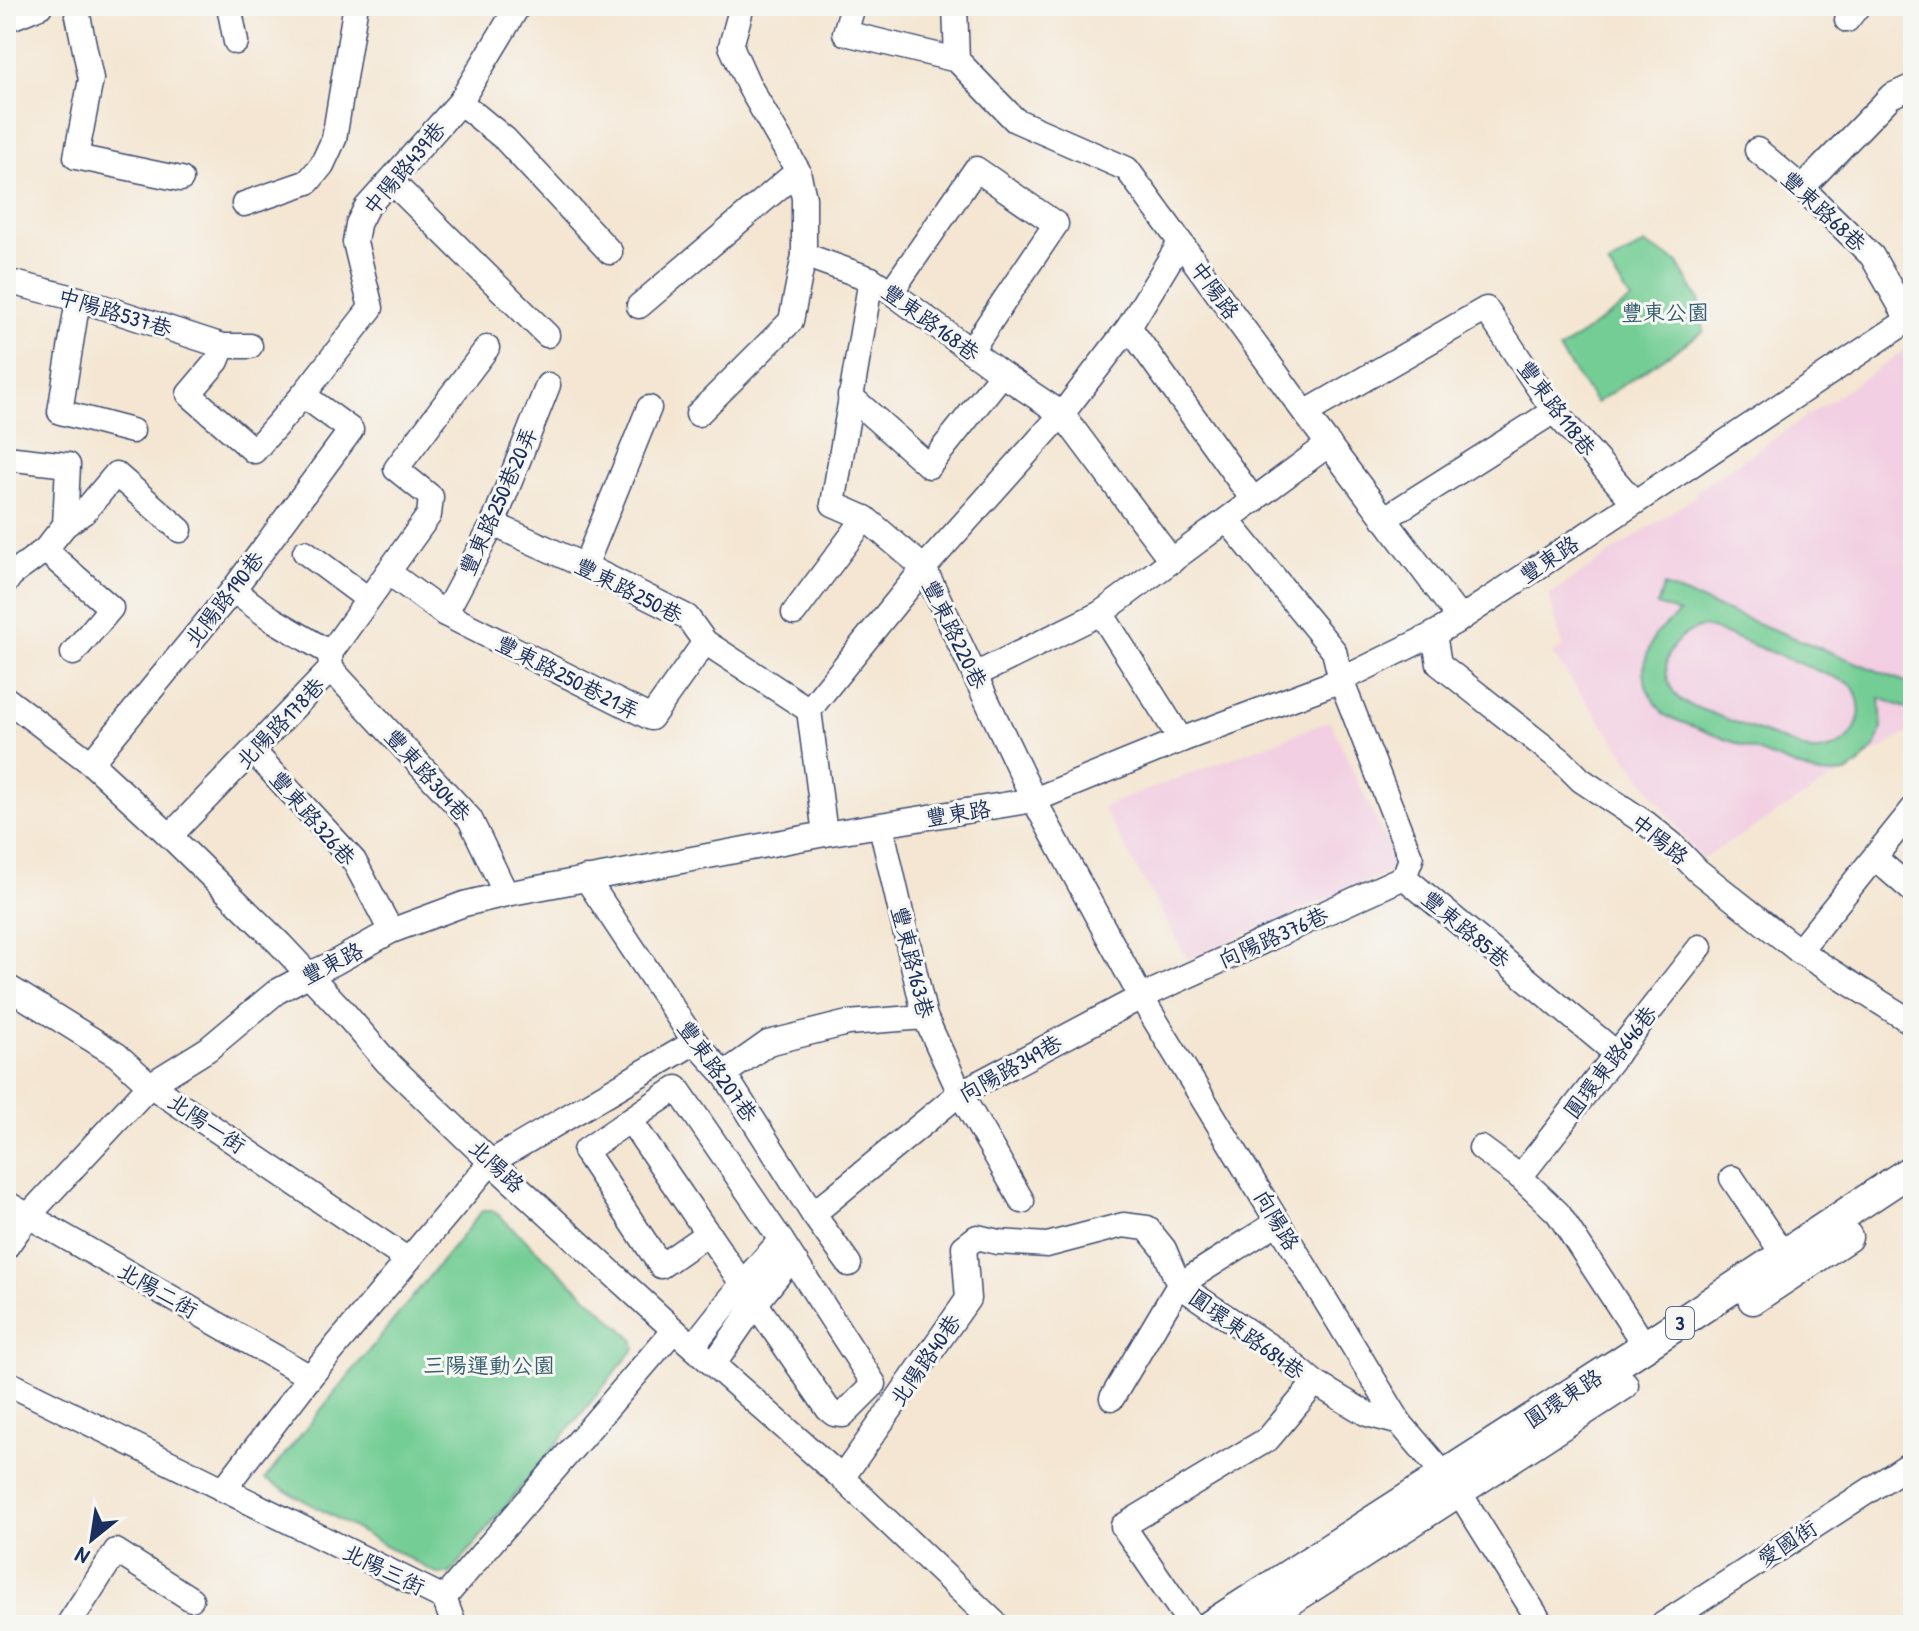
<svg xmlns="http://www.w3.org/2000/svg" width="1919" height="1631" font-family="'Patrick Hand','LXGW WenKai TC',sans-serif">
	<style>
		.built { fill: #f2cfe2 }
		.green { fill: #73cd94; stroke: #477e79; stroke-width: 2; fill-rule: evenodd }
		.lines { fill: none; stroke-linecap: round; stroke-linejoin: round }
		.minor-casing { stroke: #3c4a6f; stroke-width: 27 }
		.major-casing { stroke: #3c4a6f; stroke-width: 33 }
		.minor { stroke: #fff; stroke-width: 24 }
		.major { stroke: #fff; stroke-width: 30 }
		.labels { text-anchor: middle; stroke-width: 6; stroke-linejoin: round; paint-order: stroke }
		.shield { fill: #f6f6f2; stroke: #5d6b8a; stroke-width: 2 }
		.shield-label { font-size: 20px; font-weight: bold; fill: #1b2f5e }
		.street-label { font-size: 22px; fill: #1b2f5e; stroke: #f6f6f2 }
		.park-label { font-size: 22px; fill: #355e6e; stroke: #f6f6f2 }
	</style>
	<rect width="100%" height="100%" fill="#f6f6f2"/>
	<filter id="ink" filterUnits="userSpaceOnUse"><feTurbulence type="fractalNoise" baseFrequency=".0125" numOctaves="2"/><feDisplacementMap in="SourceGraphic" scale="16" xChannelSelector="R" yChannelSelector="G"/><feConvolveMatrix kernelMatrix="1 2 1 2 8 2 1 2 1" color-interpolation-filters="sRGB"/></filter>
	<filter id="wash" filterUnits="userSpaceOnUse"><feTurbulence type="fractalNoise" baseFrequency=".006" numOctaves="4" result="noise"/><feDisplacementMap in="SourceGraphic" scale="32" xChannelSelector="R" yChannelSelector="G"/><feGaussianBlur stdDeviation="1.8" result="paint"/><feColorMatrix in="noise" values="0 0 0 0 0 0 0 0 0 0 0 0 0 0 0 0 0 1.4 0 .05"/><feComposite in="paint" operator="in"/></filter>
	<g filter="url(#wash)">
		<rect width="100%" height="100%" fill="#f4e6d2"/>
		<!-- built -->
		<g class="built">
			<path d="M1913,345V729L1701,860L1552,654L1563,647L1549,595L1697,495L1695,492Z"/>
			<path d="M1330,721L1398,868L1188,959L1102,807Z"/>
		</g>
		<!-- green -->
		<g class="green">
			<path d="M1645,244L1677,262L1699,299L1704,331L1596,403L1559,350L1631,300L1608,265Z"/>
			<path d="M1664,586L1913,685V711L1880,698L1882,729L1875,747L1858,765L1847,773L1819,775L1676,720L1664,715L1651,696L1646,686L1644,669L1648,651L1655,635L1679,613L1657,605ZM1702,627L1715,630L1851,684C1873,718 1850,753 1811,751L1682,702C1654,675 1665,637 1702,627Z"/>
			<path d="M482,1211H494L633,1339L635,1348L451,1573L439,1575L265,1479Z"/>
		</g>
	</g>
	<g filter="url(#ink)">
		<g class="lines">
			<defs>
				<g id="minor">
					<path d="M76,6L91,79L76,157L181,179"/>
					<path d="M229,6L236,42"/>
					<path d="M853,6L845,33L957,60"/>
					<path d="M955,6L957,60L1015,120L1127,169L1305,413L1460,619"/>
					<path d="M6,20L40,6"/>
					<path d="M1847,20L1858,6"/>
					<path d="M460,102L505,139L610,252"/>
					<path d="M1757,150L1802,188L1872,256L1908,319"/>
					<path d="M391,181L547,335"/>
					<path d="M1802,188L1891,96L1911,87"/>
					<path d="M244,204L308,182L322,165L334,139L355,10L354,6"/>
					<path d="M804,255L871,279L891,292L1002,374L1062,414L1172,561"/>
					<path d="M871,279L833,504L865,518L924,568L1034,800L1141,997L1400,1423L1459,1492L1542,1625"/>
					<path d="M6,281L78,299L223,346H250"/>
					<path d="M891,292L976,169L1056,224L971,350"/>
					<path d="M78,299L60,412L132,431"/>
					<path d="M639,306L798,171"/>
					<path d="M1129,327L1254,501"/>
					<path d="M223,346L217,361L189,394L254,451L303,395L371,308L355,242L358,224L366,208L460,102L518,6"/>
					<path d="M850,396L929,466L1002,374"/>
					<path d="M1305,413L1486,309L1554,411L1634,502"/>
					<path d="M698,414L791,321L804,255V198L798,171L749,86L731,46L742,6"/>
					<path d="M6,458L68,465L65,525L45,550L11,575L6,582"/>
					<path d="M1384,519L1554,411"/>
					<path d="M1228,521L1334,651L1341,680L1411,859L1404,877"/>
					<path d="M493,524L585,566L687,617L705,642L809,710L825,834"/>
					<path d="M65,525L84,512L116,474L180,530"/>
					<path d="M45,550L111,608L73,653"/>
					<path d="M305,552L368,599"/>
					<path d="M585,566L649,408"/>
					<path d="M388,572L445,614L651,718L705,642"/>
					<path d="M233,590L272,619L330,653"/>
					<path d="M794,613L865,518"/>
					<path d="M1101,613L1181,740"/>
					<path d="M445,614L493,524L548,385"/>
					<path d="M1434,634L1439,664L1562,761L1581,780L1647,824L1672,844L1698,871L1799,951L1913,1023"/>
					<path d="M331,669L470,819L506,894"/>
					<path d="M975,675L1101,613L1329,444"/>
					<path d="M6,699L91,763L170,836L280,944L342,1010L386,1061L491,1162L674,1330L842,1478L997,1625"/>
					<path d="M809,710L924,568L1062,414L1129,327L1180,243"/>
					<path d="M253,751L354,861L391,931"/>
					<path d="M91,763L233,590L351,430L303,395"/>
					<path d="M881,826L925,1017L960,1093L1022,1201"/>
					<path d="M170,836L331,669L330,653L429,515L431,497L396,469L487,348"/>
					<path d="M1875,858L1913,891"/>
					<path d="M1404,877L1617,1054"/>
					<path d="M586,878L695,1042L724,1074L813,1214L849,1264"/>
					<path d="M1799,951L1913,809"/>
					<path d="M6,986L117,1055L150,1085L408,1260"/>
					<path d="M724,1074L768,1043L848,1023L925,1017"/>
					<path d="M677,1088L781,1240L874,1384L843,1415L834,1414L828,1409L630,1120Z"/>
					<path d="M630,1120L585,1151L661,1266L708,1233"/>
					<path d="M1481,1148L1520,1177L1558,1213L1645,1346"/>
					<path d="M1520,1177L1700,947"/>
					<path d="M1732,1178L1783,1254"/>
					<path d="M6,1203L310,1377"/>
					<path d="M813,1214L960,1093L1141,997L1404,877"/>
					<path d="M6,1247L29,1215L150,1085L208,1049L276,992L308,975L334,963L391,931L464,904L506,894L825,834L1034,800L1181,740L1341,680L1434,634L1460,619L1913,317"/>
					<path d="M693,1346L742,1284L781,1240"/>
					<path d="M714,1364L756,1303L792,1258"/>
					<path d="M6,1382L444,1598L674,1330"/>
					<path d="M1112,1398L1179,1285L1278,1222"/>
					<path d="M842,1478L968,1299L964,1247L977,1237L998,1242L1047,1245L1123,1225L1147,1228L1164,1249L1179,1285L1278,1352L1315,1383L1367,1414L1400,1423"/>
					<path d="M223,1490L310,1377L491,1162L695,1042"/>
					<path d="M444,1598L453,1622L450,1625"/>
					<path d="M68,1625L116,1551L191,1599"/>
					<path d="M1191,1625L1123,1526L1268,1439L1315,1383"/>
					<path d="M1662,1625L1913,1462"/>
				</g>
				<g id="major">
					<path d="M1753,1299L1847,1237"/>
					<path d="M1211,1625L1645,1346L1913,1169"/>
					<path d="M1252,1625L1623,1385"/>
				</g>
			</defs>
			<!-- minor casing -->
			<use href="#minor" class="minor-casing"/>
			<!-- major casing -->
			<use href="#major" class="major-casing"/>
			<!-- minor -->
			<use href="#minor" class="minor"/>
			<!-- major -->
			<use href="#major" class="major"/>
		</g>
	</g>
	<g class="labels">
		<!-- shield labels -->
		<rect class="shield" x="1666" y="1307" width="28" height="32" rx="6"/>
		<g class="shield-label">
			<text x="1680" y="1330">3</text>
		</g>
		<!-- street labels -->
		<g class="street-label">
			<text transform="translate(404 168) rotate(-50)" y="8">中陽路439巷</text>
			<text transform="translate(1824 211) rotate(43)" y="8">豐東路68巷</text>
			<text transform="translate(1215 290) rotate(54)" y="8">中陽路</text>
			<text transform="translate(115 312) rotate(17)" y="8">中陽路537巷</text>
			<text transform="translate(931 322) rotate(36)" y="8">豐東路168巷</text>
			<text transform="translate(1557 408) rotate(53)" y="8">豐東路118巷</text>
			<text transform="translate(498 501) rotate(-66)" y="8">豐東路250巷20弄</text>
			<text transform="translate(1549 559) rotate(-34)" y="8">豐東路</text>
			<text transform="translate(629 590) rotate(27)" y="8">豐東路250巷</text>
			<text transform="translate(224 599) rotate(-52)" y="8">北陽路190巷</text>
			<text transform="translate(955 634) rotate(64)" y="8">豐東路220巷</text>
			<text transform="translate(568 677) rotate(27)" y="8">豐東路250巷21弄</text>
			<text transform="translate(280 723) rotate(-46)" y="8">北陽路178巷</text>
			<text transform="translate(428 775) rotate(48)" y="8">豐東路304巷</text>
			<text transform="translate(958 813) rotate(-9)" y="8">豐東路</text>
			<text transform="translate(313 818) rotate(49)" y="8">豐東路326巷</text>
			<text transform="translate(1660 839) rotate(39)" y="8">中陽路</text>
			<text transform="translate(1466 929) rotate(40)" y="8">豐東路85巷</text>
			<text transform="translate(1273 937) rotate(-24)" y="8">向陽路376巷</text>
			<text transform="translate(913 962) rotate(76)" y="8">豐東路163巷</text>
			<text transform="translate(332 963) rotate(-27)" y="8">豐東路</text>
			<text transform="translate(1610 1062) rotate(-52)" y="8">圓環東路646巷</text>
			<text transform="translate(1010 1068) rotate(-29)" y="8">向陽路349巷</text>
			<text transform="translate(718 1071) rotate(54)" y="8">豐東路207巷</text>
			<text transform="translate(207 1123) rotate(34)" y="8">北陽一街</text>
			<text transform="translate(497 1166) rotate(43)" y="8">北陽路</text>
			<text transform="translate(1277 1220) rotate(59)" y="8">向陽路</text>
			<text transform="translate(158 1290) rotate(30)" y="8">北陽二街</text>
			<text transform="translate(1247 1334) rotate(36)" y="8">圓環東路684巷</text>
			<text transform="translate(925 1360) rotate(-55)" y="8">北陽路40巷</text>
			<text transform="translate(1563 1398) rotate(-33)" y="8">圓環東路</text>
			<text transform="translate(1787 1543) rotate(-33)" y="8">愛國街</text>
			<text transform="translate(384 1569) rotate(26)" y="8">北陽三街</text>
		</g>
		<!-- park labels -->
		<g class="park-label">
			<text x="1665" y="320">豐東公園</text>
			<text x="489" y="1373">三陽運動公園</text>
		</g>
	</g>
	<!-- margin -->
	<rect width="1919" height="1631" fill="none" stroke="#f6f6f2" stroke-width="32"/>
	<!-- north arrow -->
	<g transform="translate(92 1539) rotate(210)" stroke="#f6f6f2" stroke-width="6" paint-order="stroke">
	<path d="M0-6L14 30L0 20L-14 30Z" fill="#1b2f5e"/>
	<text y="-12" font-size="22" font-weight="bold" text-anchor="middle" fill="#1b2f5e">N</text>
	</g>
</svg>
